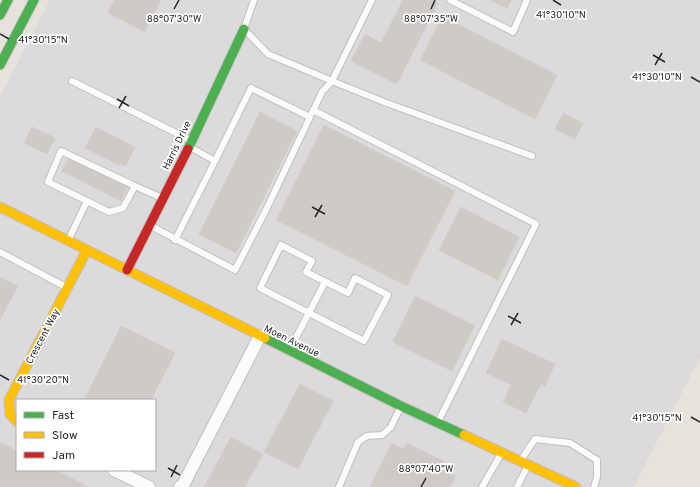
<svg xmlns="http://www.w3.org/2000/svg" width="700" height="487" font-family="Overpass,sans-serif">
	<style>
		.industrial { fill: #dddadd; fill-rule: evenodd }
		.building { fill: #cecbc7; stroke: #d3ceca }
		.lines { fill: none; stroke-linecap: round; stroke-linejoin: round }
		.lane-casing { stroke: #c1bfbf; stroke-width: 8 }
		.street-casing { stroke: #c1bfbf; stroke-width: 14 }
		.fast-casing { stroke: #c1bfbf; stroke-width: 11 }
		.slow-casing { stroke: #c1bfbf; stroke-width: 11 }
		.jam-casing { stroke: #c1bfbf; stroke-width: 11 }
		.lane { stroke: #fcfbfa; stroke-width: 6 }
		.street { stroke: #fcfbfa; stroke-width: 12 }
		.fast { stroke: #4caf50; stroke-width: 9 }
		.slow { stroke: #ffc107; stroke-width: 9 }
		.jam { stroke: #c62828; stroke-width: 9 }
		.ticks { fill: none; stroke: #292929; stroke-width: 1.5 }
		.labels { text-anchor: middle; stroke-width: 3.5; stroke-linejoin: round; paint-order: stroke }
		.street-label { font-size: 10px; fill: #292929; stroke: #fff }
		.ticks-label { font-size: 10px; text-anchor: middle; fill: #292929; stroke: #fff; stroke-width: 3.5; stroke-linejoin: round; paint-order: stroke }
	</style>
	<rect width="100%" height="100%" fill="#e8e2dd"/>
	<!-- industrial -->
	<path class="industrial" d="M50,0H700V357L634,487H0V97ZM17,400H155V470H17Z"/>
	<!-- building -->
	<g class="building">
		<path d="M114,0H161L145,32L108,13Z"/>
		<path d="M403,0H432L438,3L397,84L351,61L365,34L381,43Z"/>
		<path d="M490,0H511L507,8Z"/>
		<path d="M442,16L557,75L535,119L420,60Z"/>
		<path d="M260,112L297,131L236,253L199,234Z"/>
		<path d="M563,113L583,123L575,139L555,129Z"/>
		<path d="M324,125L455,191L407,286L276,220Z"/>
		<path d="M32,127L55,138L47,154L24,143Z"/>
		<path d="M96,127L135,147L126,166L120,163L119,165L85,148Z"/>
		<path d="M69,157L128,186L121,201L62,171Z"/>
		<path d="M461,207L519,237L498,280L439,250Z"/>
		<path d="M0,277L18,286L0,320Z"/>
		<path d="M415,296L475,326L452,371L393,342Z"/>
		<path d="M121,326L175,353L151,400H84Z"/>
		<path d="M502,339L555,364L545,386L541,384L526,413L503,402L511,385L486,373Z"/>
		<path d="M300,384L333,401L298,469L264,452Z"/>
		<path d="M231,437L263,454L245,487H204Z"/>
		<path d="M0,442L17,451V470H55L89,487H0Z"/>
		<path d="M392,443L403,449L407,443L447,463L444,470L456,476L450,487H370Z"/>
	</g>
	<g class="lines">
		<defs>
			<g id="lane">
				<path d="M254,0L244,29L268,54L332,81L372,0"/>
				<path d="M450,0L513,32L527,0"/>
				<path d="M72,81L190,140"/>
				<path d="M313,110L536,224L438,422"/>
				<path d="M312,113L322,92L332,81L384,102L532,156"/>
				<path d="M87,201L48,182L61,151L135,186"/>
				<path d="M151,226L235,270L265,212L310,117L251,88L215,161L190,147"/>
				<path d="M69,239L87,201L109,212L123,208L135,186L162,198"/>
				<path d="M175,240L215,161"/>
				<path d="M281,245L312,261L306,272L348,293L355,278L388,295L364,341L260,288Z"/>
				<path d="M0,252L66,287"/>
				<path d="M290,349L325,282"/>
				<path d="M521,460L535,439L570,443L597,460V477L594,487"/>
				<path d="M339,487L358,442L367,436L382,435L391,427L400,408"/>
				<path d="M482,487L501,454"/>
				<path d="M517,487L527,467"/>
			</g>
			<g id="street">
				<path d="M114,470L149,487"/>
				<path d="M180,487L183,485L260,336"/>
			</g>
			<g id="fast">
				<path d="M0,15L8,0"/>
				<path d="M0,65L34,0"/>
				<path d="M188,149L244,29"/>
				<path d="M265,338L401,406L464,435"/>
			</g>
			<g id="slow">
				<path d="M0,207L265,338"/>
				<path d="M17,422L10,414L9,400L87,250"/>
				<path d="M464,435L576,487"/>
			</g>
			<path id="jam" d="M127,270L188,149"/>
		</defs>
		<!-- lane casing -->
		<use href="#lane" class="lane-casing"/>
		<!-- street casing -->
		<use href="#street" class="street-casing"/>
		<!-- fast casing -->
		<use href="#fast" class="fast-casing"/>
		<!-- slow casing -->
		<use href="#slow" class="slow-casing"/>
		<!-- jam casing -->
		<use href="#jam" class="jam-casing"/>
		<!-- lane -->
		<use href="#lane" class="lane"/>
		<!-- street -->
		<use href="#street" class="street"/>
		<!-- fast -->
		<use href="#fast" class="fast"/>
		<!-- slow -->
		<use href="#slow" class="slow"/>
		<!-- jam -->
		<use href="#jam" class="jam"/>
	</g>
	<!-- ticks -->
	<path class="ticks" d="M553,0L561,5M174,9L179,0M431,9L435,0M0,34L9,39M653,55L665,62M655,65L662,53M691,77L700,82M117,99L129,106M119,108L126,96M312,207L325,214M315,217L322,205M508,316L521,323M511,325L518,313M0,375L9,380M691,417L700,422M168,468L180,475M171,477L177,465M421,487L426,478"/>
	<g class="labels">
		<!-- street labels -->
		<g class="street-label">
			<text transform="translate(176 145) rotate(-64)" y="4">Harris Drive</text>
			<text transform="translate(42 336) rotate(-62)" y="4">Crescent Way</text>
			<text transform="translate(292 340) rotate(26)" y="4">Moen Avenue</text>
		</g>
	</g>
	<g class="ticks-label">
		<text x="561" y="18">41°30'10"N</text>
		<text x="174" y="22">88°07'30"W</text>
		<text x="431" y="22">88°07'35"W</text>
		<text x="43" y="43">41°30'15"N</text>
		<text x="657" y="80">41°30'10"N</text>
		<text x="43" y="383">41°30'20"N</text>
		<text x="657" y="421">41°30'15"N</text>
		<text x="426" y="472">88°07'40"W</text>
	</g>
	<!-- legend -->
	<rect x="16" y="399" width="140" height="72" fill="#ffffff" stroke="#a9a9a9"/>
	<rect x="24" y="412" width="20" height="6" fill="#4caf50" stroke="#a9a9a9"/>
	<text x="52" y="419" font-size="12" fill="#292929">Fast</text>
	<rect x="24" y="432" width="20" height="6" fill="#ffc107" stroke="#a9a9a9"/>
	<text x="52" y="439" font-size="12" fill="#292929">Slow</text>
	<rect x="24" y="452" width="20" height="6" fill="#c62828" stroke="#a9a9a9"/>
	<text x="52" y="459" font-size="12" fill="#292929">Jam</text>
</svg>
